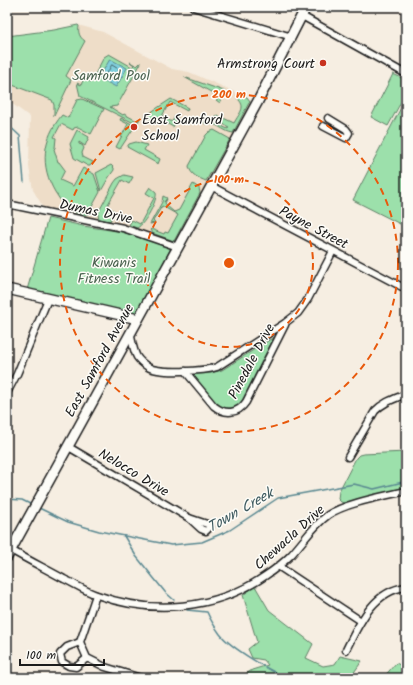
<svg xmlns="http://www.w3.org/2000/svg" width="413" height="685" font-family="Kalam,sans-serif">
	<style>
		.built { fill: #eeddc8 }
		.green { fill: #9ce0ab; stroke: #5c7e64 }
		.water { fill: #80cfdd; stroke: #588790 }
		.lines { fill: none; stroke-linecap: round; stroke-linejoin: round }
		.shore { stroke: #446469; stroke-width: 1 }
		.stream { stroke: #588790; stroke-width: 1.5 }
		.street-casing { stroke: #1c1c1c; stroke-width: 9 }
		.secondary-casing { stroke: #1c1c1c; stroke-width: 12 }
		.street { stroke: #fdfcf7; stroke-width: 6 }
		.secondary { stroke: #fdfcf7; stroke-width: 9 }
		.ring { fill: none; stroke: #e8590c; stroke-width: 2; stroke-dasharray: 7 5 }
		.poi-dot { fill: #c8321e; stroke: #fdfcf7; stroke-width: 1.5 }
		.labels { text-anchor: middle; stroke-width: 3; stroke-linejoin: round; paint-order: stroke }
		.poi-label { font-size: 14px; fill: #1c1c1c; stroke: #fdfcf7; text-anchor: end }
		.park-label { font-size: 14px; fill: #49614e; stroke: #fdfcf7 }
		.street-label { font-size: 14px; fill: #1c1c1c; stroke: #fdfcf7 }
		.water-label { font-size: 15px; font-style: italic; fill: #3f5b60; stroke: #fdfcf7 }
		.centre { fill: #e8590c; stroke: #fdfcf7; stroke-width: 2 }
		.ring-label { font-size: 12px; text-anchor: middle; font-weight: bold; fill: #e8590c; stroke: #fdfcf7; stroke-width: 3; stroke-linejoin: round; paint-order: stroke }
	</style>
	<rect width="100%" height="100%" fill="#f6eee2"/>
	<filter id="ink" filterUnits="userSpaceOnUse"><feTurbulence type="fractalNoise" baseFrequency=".025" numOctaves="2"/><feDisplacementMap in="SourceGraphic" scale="8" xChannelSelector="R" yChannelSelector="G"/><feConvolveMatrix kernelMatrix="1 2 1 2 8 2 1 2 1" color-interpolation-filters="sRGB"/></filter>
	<g filter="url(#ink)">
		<!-- built -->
		<path class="built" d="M78,25L103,32L172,69L189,72L247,97L250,100L251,104L175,244L138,229L113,223L68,216L43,207L33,190L29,167L30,117L7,100V36L54,30Z"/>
		<!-- green -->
		<g class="green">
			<path d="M78,25L79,26C78,32 79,37 85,41L66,76L71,80L54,116V105L52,100L7,83V36L54,30Z"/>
			<path d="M109,54L132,67L134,65L130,62L137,66L140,63H141L117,106L110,107L123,115L124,114L137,121L139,119H140L136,124L80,96L77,83L81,85L84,78L91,82L104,57Z"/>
			<path d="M393,74L406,80V93L388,126L371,117Z"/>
			<path d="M184,77L224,91L225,93L220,103L216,100L218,96Z"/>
			<path d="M239,95L247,97L250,101L233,133C223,132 216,121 205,124L204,122C213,119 220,126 228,129L229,127L213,119L217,115L234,123C240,112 247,107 237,98Z"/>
			<path d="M406,98V227L353,200Z"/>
			<path d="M82,99L104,109L91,134L78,127L74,128L73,130L61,124L54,137L56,138L55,148L54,149L58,162H59L65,170L60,180L73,186L83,168L94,174L100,192L88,214L86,215C81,214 75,213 71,211C64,207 59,198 55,192C40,166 42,139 62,115L68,118L77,100Z"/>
			<path d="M171,99L188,108L187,111L170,102L162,116L172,122L175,116L178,118L173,127L156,117L153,121L145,116Z"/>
			<path d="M121,118L135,126L120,149L116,147L128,124L120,120Z"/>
			<path d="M77,130L89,137L85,146L79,142V144L82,145L84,148L82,153L83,157L93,162L90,166H88L74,158L70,144Z"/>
			<path d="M214,130L230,139L206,181C199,178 190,175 189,166L206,135L209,132Z"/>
			<path d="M136,142L147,145L144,150L160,159L158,164L127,147L129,144Z"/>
			<path d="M111,165L114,168V170L109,177L101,191L96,173Z"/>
			<path d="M124,175L133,177L129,184L122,180L107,206L115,211L110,221L99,219L98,215V213L114,183L117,179Z"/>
			<path d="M193,184L199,188L200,193L174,241L152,233L150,230L151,229L164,234L165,232L168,233L178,215L162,206L153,221L155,223L150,224L162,202L163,196L167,198L164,202L167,199L165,203L167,206L174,212L179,210Z"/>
			<path d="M150,187L156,192C158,200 145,224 137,228L129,225L132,220L140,224L154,198L146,193Z"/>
			<path d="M48,218L83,226L123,232L171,248L136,315L27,290Z"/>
			<path d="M274,337L243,399C224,426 201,386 189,373H211L222,370Z"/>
			<path d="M406,452V488L373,495L344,503L341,502L338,499L339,491L356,458L359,455L363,454Z"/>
			<path d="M255,586L269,610L313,644L306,658L323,666L335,664L340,656L362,661L350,678H240L252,670L268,665L264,660L252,658L248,649L257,642L243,595Z"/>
			<path d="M396,663L406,668V678H383Z"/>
		</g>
		<!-- water -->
		<path class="water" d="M110,59L127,68L116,87L99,78Z"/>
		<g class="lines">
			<!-- shore -->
			<path class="shore" d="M112,65L120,70L114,81L106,76Z"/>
			<!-- stream -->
			<g class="stream">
				<path d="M7,124L20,136L24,182"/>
				<path d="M7,499L22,500L30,504"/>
				<path d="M39,508L68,522L99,531L171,545L202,542L230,530L278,498L354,484L374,489L403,482L406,479"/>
				<path d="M124,536L136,556L165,592L174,600"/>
				<path d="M187,610L207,612C210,619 215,627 220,634C231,648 270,671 287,678"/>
			</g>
			<defs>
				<g id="street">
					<path d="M193,7L292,37"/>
					<path d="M302,16L406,74"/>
					<path d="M323,126L346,138L349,133L346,129L328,118"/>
					<path d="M211,186L406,289"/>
					<path d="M7,204L123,228L178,247"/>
					<path d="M130,332C132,340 133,350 137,357C139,360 145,365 148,367C159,374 205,371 217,367L285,323L298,313L308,299L333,251"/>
					<path d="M185,371L214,406C225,415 238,414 246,402L285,325"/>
					<path d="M7,393L17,374L48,299"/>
					<path d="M67,446L189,518"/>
					<path d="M348,457L375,411C384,402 394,399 406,394"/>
					<path d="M189,518L207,524L210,527L206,531L201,529Z"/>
					<path d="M11,550C28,560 46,569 64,579C75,584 85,591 97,595C152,615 216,610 265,576C274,570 283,563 291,555C303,542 313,526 328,515C345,503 385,496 406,491"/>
					<path d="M278,566L361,621"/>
					<path d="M96,595L80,642L87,658L105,667L141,678"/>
					<path d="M80,642L67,647L60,654L62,662L69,666L76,667L87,658"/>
					<path d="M346,650C359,624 373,591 406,587"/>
				</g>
				<g id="secondary">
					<path d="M7,289L138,319"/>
					<path d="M7,557L178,247L258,101L306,7"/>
				</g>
			</defs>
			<!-- street casing -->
			<use href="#street" class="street-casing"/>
			<!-- secondary casing -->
			<use href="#secondary" class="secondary-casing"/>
			<!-- street -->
			<use href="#street" class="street"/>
			<!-- secondary -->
			<use href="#secondary" class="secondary"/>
		</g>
	</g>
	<!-- distance rings -->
	<g class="ring">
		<circle cx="229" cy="263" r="84"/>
		<circle cx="229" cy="263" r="169"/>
	</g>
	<!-- markers -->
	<g class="poi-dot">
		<circle cx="323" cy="63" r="4"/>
		<circle cx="134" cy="127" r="4"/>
	</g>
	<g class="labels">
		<!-- poi labels -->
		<g class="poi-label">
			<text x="315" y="68">Armstrong Court</text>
			<text x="142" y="124" text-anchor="start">East Samford<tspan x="142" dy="16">School</tspan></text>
		</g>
		<!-- park labels -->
		<g class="park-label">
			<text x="111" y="80">Samford Pool</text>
			<text x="114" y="267">Kiwanis<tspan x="114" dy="16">Fitness Trail</tspan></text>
		</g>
		<!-- street labels -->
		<g class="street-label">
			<text transform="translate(96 211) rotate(12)" y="5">Dumas Drive</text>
			<text transform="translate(314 227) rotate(28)" y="5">Payne Street</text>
			<text transform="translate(99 360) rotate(-61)" y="5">East Samford Avenue</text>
			<text transform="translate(251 361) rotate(-62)" y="5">Pinedale Drive</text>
			<text transform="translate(134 472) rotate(31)" y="5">Nelocco Drive</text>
			<text transform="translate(289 537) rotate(-42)" y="5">Chewacla Drive</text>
		</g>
		<!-- water labels -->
		<g class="water-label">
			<text transform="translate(240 510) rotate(-30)" y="5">Town Creek</text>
		</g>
	</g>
	<circle cx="229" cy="263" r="6" class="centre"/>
	<g class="ring-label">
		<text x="229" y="98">200 m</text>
		<text x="229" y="183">100 m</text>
	</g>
	<!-- margin -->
	<rect width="413" height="685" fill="none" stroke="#fdfcf7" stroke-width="24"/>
	<rect x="12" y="12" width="389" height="661" fill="none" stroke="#1c1c1c" stroke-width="1.5" filter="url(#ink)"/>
	<!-- scale -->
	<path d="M20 659v6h84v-6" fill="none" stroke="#1c1c1c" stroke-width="2"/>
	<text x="26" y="659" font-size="12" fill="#1c1c1c" stroke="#fdfcf7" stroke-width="3" paint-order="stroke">100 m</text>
</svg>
